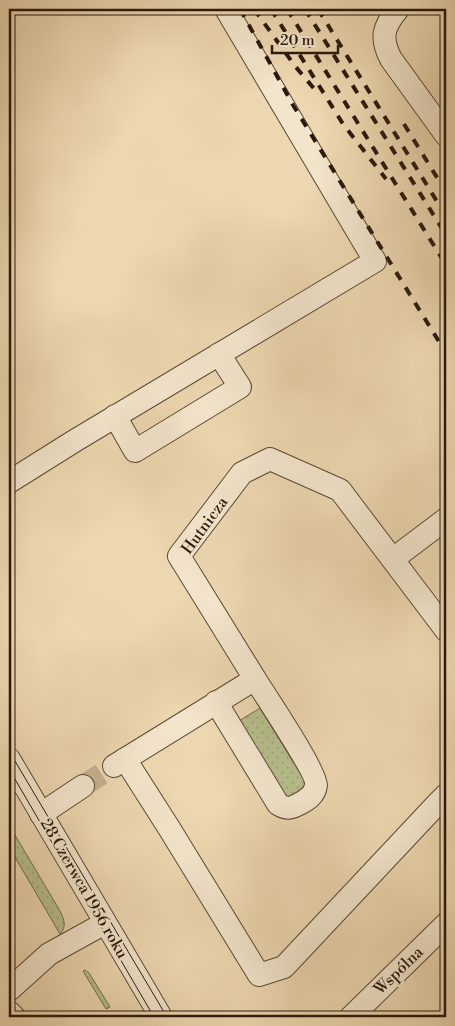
<svg xmlns="http://www.w3.org/2000/svg" width="455" height="1026" font-family="'Libre Bodoni',serif">
	<style>
		.grass { fill: url(#grass-dots); stroke: #706c4c }
		.lines { fill: none; stroke-linecap: round; stroke-linejoin: round }
		.minor-tunnel { stroke: #c6b18f; stroke-width: 22; stroke-dasharray: 22 11; stroke-linecap: butt }
		.minor-casing { stroke: #5b4836; stroke-width: 24 }
		.minor { stroke: #f3e5cc; stroke-width: 22 }
		.tram { stroke: #2a190d; stroke-width: 1 }
		.rail { stroke: #2a190d; stroke-width: 4; stroke-dasharray: 9 9; stroke-linecap: butt }
		.labels { text-anchor: middle; stroke-width: 4.5; stroke-linejoin: round; paint-order: stroke }
		.street-label { font-size: 16px; fill: #2a190d; stroke: #f3e5cc }
	</style>
	<defs>
		<pattern id="grass-dots" width="8" height="8" patternUnits="userSpaceOnUse" patternTransform="scale(1.25)"><rect width="8" height="8" fill="#b7be8c"/><path d="M2 2h.1M6 6h.1" fill="none" stroke="#9ea378" stroke-width="1.8" stroke-linecap="round"/></pattern>
	</defs>
	<rect width="100%" height="100%" fill="#edd7b0"/>
	<filter id="stains"><feTurbulence type="fractalNoise" baseFrequency=".004" numOctaves="4"/><feColorMatrix values="0 0 0 0 .2 0 0 0 0 .09 0 0 0 0 .02 0 0 0 .5 -.17"/></filter>
	<radialGradient id="worn" r=".72"><stop offset=".6" stop-color="#630" stop-opacity="0"/><stop offset="1" stop-color="#630" stop-opacity=".3"/></radialGradient>
	<!-- grass -->
	<g class="grass">
		<path d="M260,708L308,786L287,800L239,721Z"/>
		<path d="M9,825L60,911C64,919 67,927 60,934L9,847Z"/>
		<path d="M85,970L89,973L110,1007L106,1009L83,971Z"/>
	</g>
	<g class="lines">
		<!-- minor-tunnel -->
		<path class="minor-tunnel" d="M83,786L114,766"/>
		<defs>
			<g id="minor">
				<path d="M398,9C383,27 380,38 391,59L446,135"/>
				<path d="M115,416L135,451L240,387L219,354"/>
				<path d="M9,482L76,440L375,261L226,9"/>
				<path d="M393,559L446,519"/>
				<path d="M216,702L278,804C286,809 290,809 299,804C307,800 315,795 316,785C317,773 265,695 255,679"/>
				<path d="M9,759L161,1017"/>
				<path d="M125,759L169,828L259,975L284,967L438,803L446,795"/>
				<path d="M114,766L255,679L179,556L242,473L270,459L340,490L446,630"/>
				<path d="M41,814L83,786"/>
				<path d="M9,990L49,954L105,923"/>
				<path d="M9,1012L14,1017"/>
				<path d="M351,1017L446,924"/>
			</g>
		</defs>
		<!-- minor casing -->
		<use href="#minor" class="minor-casing"/>
		<!-- minor -->
		<use href="#minor" class="minor"/>
		<!-- tram -->
		<g class="tram">
			<path d="M9,751L167,1017"/>
			<path d="M9,769L154,1017"/>
		</g>
		<!-- rail -->
		<g class="rail">
			<path d="M240,9L293,105L446,353"/>
			<path d="M254,9L295,66L316,91"/>
			<path d="M271,9L343,124L386,179"/>
			<path d="M287,9L446,265"/>
			<path d="M305,9L446,235"/>
			<path d="M318,9L446,216"/>
			<path d="M404,124L446,192"/>
		</g>
	</g>
	<g class="labels">
		<!-- street labels -->
		<g class="street-label">
			<text transform="translate(204 525) rotate(-54)" y="6">Hutnicza</text>
			<text transform="translate(85 888) rotate(60)" y="6">28 Czerwca 1956 roku</text>
			<text transform="translate(398 970) rotate(-44)" y="6">Wspólna</text>
		</g>
	</g>
	<!-- margin -->
	<rect width="455" height="1026" fill="none" stroke="#edd7b0" stroke-width="30"/>
	<rect x="10" y="10" width="435" height="1006" fill="none" stroke="#2a190d" stroke-width="2.5"/>
	<rect x="15" y="15" width="425" height="996" fill="none" stroke="#2a190d"/>
	<!-- scale -->
	<path d="M272 45v8h66v-8" fill="none" stroke="#2a190d" stroke-width="2.5"/>
	<text x="280" y="45" font-size="15" fill="#2a190d" stroke="#f3e5cc" stroke-width="4" paint-order="stroke">20 m</text>
	<rect width="100%" height="100%" filter="url(#stains)"/>
	<rect width="100%" height="100%" fill="url(#worn)"/>
</svg>
